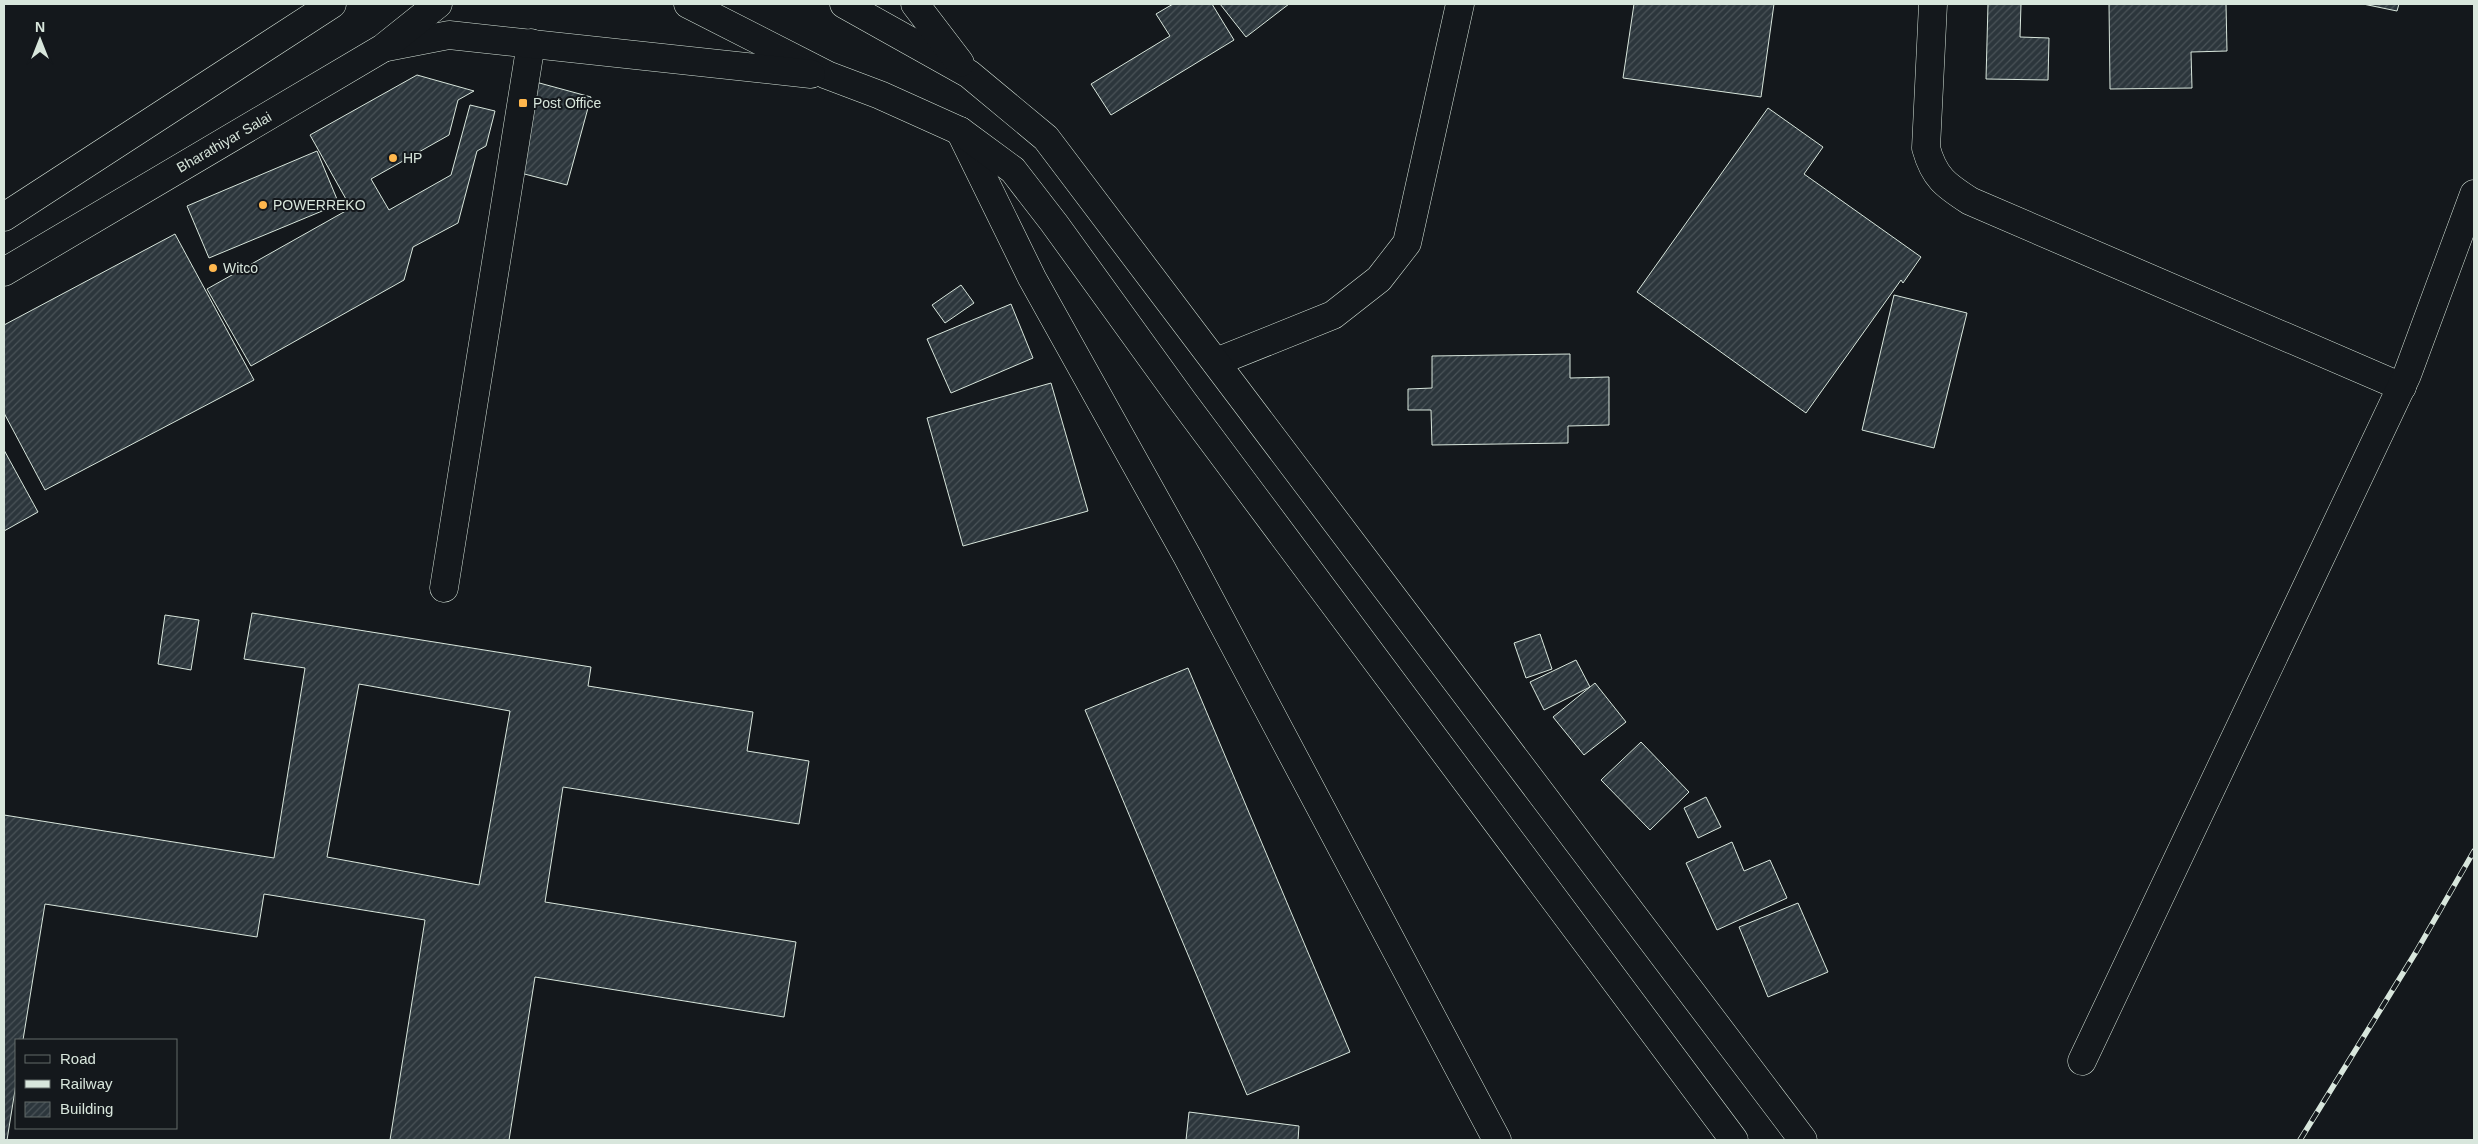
<svg xmlns="http://www.w3.org/2000/svg" width="2478" height="1144" font-family="Arial,sans-serif">
	<style>
		.building { fill: url(#building-hatch); stroke: #d8e6dc; fill-rule: evenodd }
		.lines { fill: none; stroke-linecap: round; stroke-linejoin: round }
		.minor-casing { stroke: #d8e6dc; stroke-width: 29 }
		.major-casing { stroke: #d8e6dc; stroke-width: 29 }
		.minor { stroke: #14181c; stroke-width: 28 }
		.major { stroke: #14181c; stroke-width: 28 }
		.rail-casing { stroke: #d8e6dc; stroke-width: 5.5 }
		.rail { stroke: #14181c; stroke-width: 4; stroke-dasharray: 11; stroke-linecap: butt }
		.poi-dot { fill: #ffb74d; stroke: #14181c; stroke-width: 2 }
		.labels { text-anchor: middle; stroke-width: 4; stroke-linejoin: round; paint-order: stroke }
		.poi-label { font-size: 14px; fill: #d8e6dc; stroke: #14181c; text-anchor: start }
		.street-label { font-size: 14px; fill: #d8e6dc; stroke: #14181c }
	</style>
	<defs>
		<pattern id="building-hatch" width="6" height="6" patternUnits="userSpaceOnUse" patternTransform="scale(1.25)"><rect width="6" height="6" fill="#2c363c"/><path d="M-1 1l2-2M0 6l6-6M5 7l2-2" fill="none" stroke="#4a5358"/></pattern>
	</defs>
	<rect width="100%" height="100%" fill="#14181c"/>
	<!-- building -->
	<g class="building">
		<path d="M1173,4H1212L1234,40L1111,115L1091,84L1170,36L1156,14Z"/>
		<path d="M1220,4H1289L1246,37Z"/>
		<path d="M1634,4H1774L1761,97L1623,78Z"/>
		<path d="M1988,4H2021L2020,37L2049,38L2048,80L1986,79Z"/>
		<path d="M2109,4H2226L2227,51L2191,52L2192,88L2110,89Z"/>
		<path d="M2363,4H2399L2397,11Z"/>
		<path d="M417,75L474,91L458,100L449,135L371,179L389,210L451,175L470,105L495,111L486,146L477,151L458,223L413,247L404,280L251,366L207,289L351,208L310,135Z"/>
		<path d="M532,81L591,97L567,185L509,170Z"/>
		<path d="M1768,108L1823,147L1804,174L1921,257L1903,283L1901,280L1806,413L1637,292Z"/>
		<path d="M317,151L339,204L209,258L187,206Z"/>
		<path d="M175,234L254,380L45,490L4,413V325Z"/>
		<path d="M961,285L974,303L945,323L932,305Z"/>
		<path d="M1894,295L1967,313L1934,448L1862,430Z"/>
		<path d="M1011,304L1033,358L951,393L927,339Z"/>
		<path d="M1570,354V378L1609,377V425L1568,426V443L1432,445L1431,410H1408V389L1432,388V356Z"/>
		<path d="M1051,383L1088,511L963,546L927,418Z"/>
		<path d="M4,450L38,512L4,531Z"/>
		<path d="M252,613L591,667L588,686L753,712L747,751L809,761L799,824L563,787L545,902L796,942L784,1017L535,977L509,1140H390L425,920L264,894L257,937L45,904L23,1040H16V1084L7,1140H4V815L274,858L305,668L244,659ZM359,684L510,711L479,885L327,857Z"/>
		<path d="M165,615L199,620L191,670L158,664Z"/>
		<path d="M1540,634L1552,669L1526,678L1514,643Z"/>
		<path d="M1576,660L1590,687L1544,710L1530,682Z"/>
		<path d="M1188,668L1350,1052L1247,1095L1085,710Z"/>
		<path d="M1595,683L1626,722L1584,755L1553,717Z"/>
		<path d="M1641,742L1689,792L1650,830L1601,780Z"/>
		<path d="M1706,797L1721,827L1698,838L1684,808Z"/>
		<path d="M1732,842L1744,871L1770,860L1787,898L1717,930L1686,863Z"/>
		<path d="M1798,903L1828,972L1768,997L1739,927Z"/>
		<path d="M1189,1112L1299,1126L1298,1140H1186Z"/>
	</g>
	<g class="lines">
		<defs>
			<g id="minor">
				<path d="M1933,4L1926,148C1934,177 1945,185 1970,201L2402,387"/>
				<path d="M960,131L1032,278L1187,556L1497,1140"/>
				<path d="M1216,362L1333,315L1379,279L1407,243L1460,4"/>
				<path d="M444,588L531,43"/>
				<path d="M2082,1061L2407,375L2474,194"/>
			</g>
			<g id="major">
				<path d="M688,4L827,75L880,95L960,131L1013,170L1054,223L1182,400L1734,1140"/>
				<path d="M844,4L969,74L1046,138L1803,1140"/>
				<path d="M915,4L960,63"/>
				<path d="M387,47L449,35L811,74"/>
				<path d="M4,217L332,4"/>
				<path d="M4,272L383,48L438,4"/>
			</g>
		</defs>
		<!-- minor casing -->
		<use href="#minor" class="minor-casing"/>
		<!-- major casing -->
		<use href="#major" class="major-casing"/>
		<!-- minor -->
		<use href="#minor" class="minor"/>
		<!-- major -->
		<use href="#major" class="major"/>
		<defs>
			<path id="rail" d="M2300,1140L2416,952L2474,851"/>
		</defs>
		<!-- rail casing -->
		<use href="#rail" class="rail-casing"/>
		<!-- rail -->
		<use href="#rail" class="rail"/>
	</g>
	<!-- markers -->
	<g class="poi-dot">
		<rect x="518" y="98" width="10" height="10" rx="2.5"/>
		<circle cx="393" cy="158" r="5"/>
		<circle cx="263" cy="205" r="5"/>
		<circle cx="213" cy="268" r="5"/>
	</g>
	<g class="labels">
		<!-- poi labels -->
		<g class="poi-label">
			<text x="533" y="108">Post Office</text>
			<text x="403" y="163">HP</text>
			<text x="273" y="210">POWERREKO</text>
			<text x="223" y="273">Witco</text>
		</g>
		<!-- street labels -->
		<g class="street-label">
			<text transform="translate(224 142) rotate(-30)" y="5">Bharathiyar Salai</text>
		</g>
	</g>
	<!-- border -->
	<rect width="2478" height="1144" fill="none" stroke="#d8e6dc" stroke-width="10"/>
	<!-- legend -->
	<rect x="15" y="1039" width="162" height="90" fill="#14181c" stroke="#626a69"/>
	<rect x="25" y="1055" width="25" height="8" fill="#14181c" stroke="#626a69"/>
	<text x="60" y="1064" font-size="15" fill="#d8e6dc">Road</text>
	<rect x="25" y="1080" width="25" height="8" fill="#d8e6dc" stroke="#626a69"/>
	<text x="60" y="1089" font-size="15" fill="#d8e6dc">Railway</text>
	<rect x="25" y="1102" width="25" height="15" fill="url(#building-hatch)" stroke="#626a69"/>
	<text x="60" y="1114" font-size="15" fill="#d8e6dc">Building</text>
	<!-- north arrow -->
	<g transform="translate(40 40)" stroke="#14181c" stroke-width="4" paint-order="stroke">
	<path d="M0-4L9 19L0 12L-9 19Z" fill="#d8e6dc"/>
	<text y="-8" font-size="14" font-weight="bold" text-anchor="middle" fill="#d8e6dc">N</text>
	</g>
</svg>
